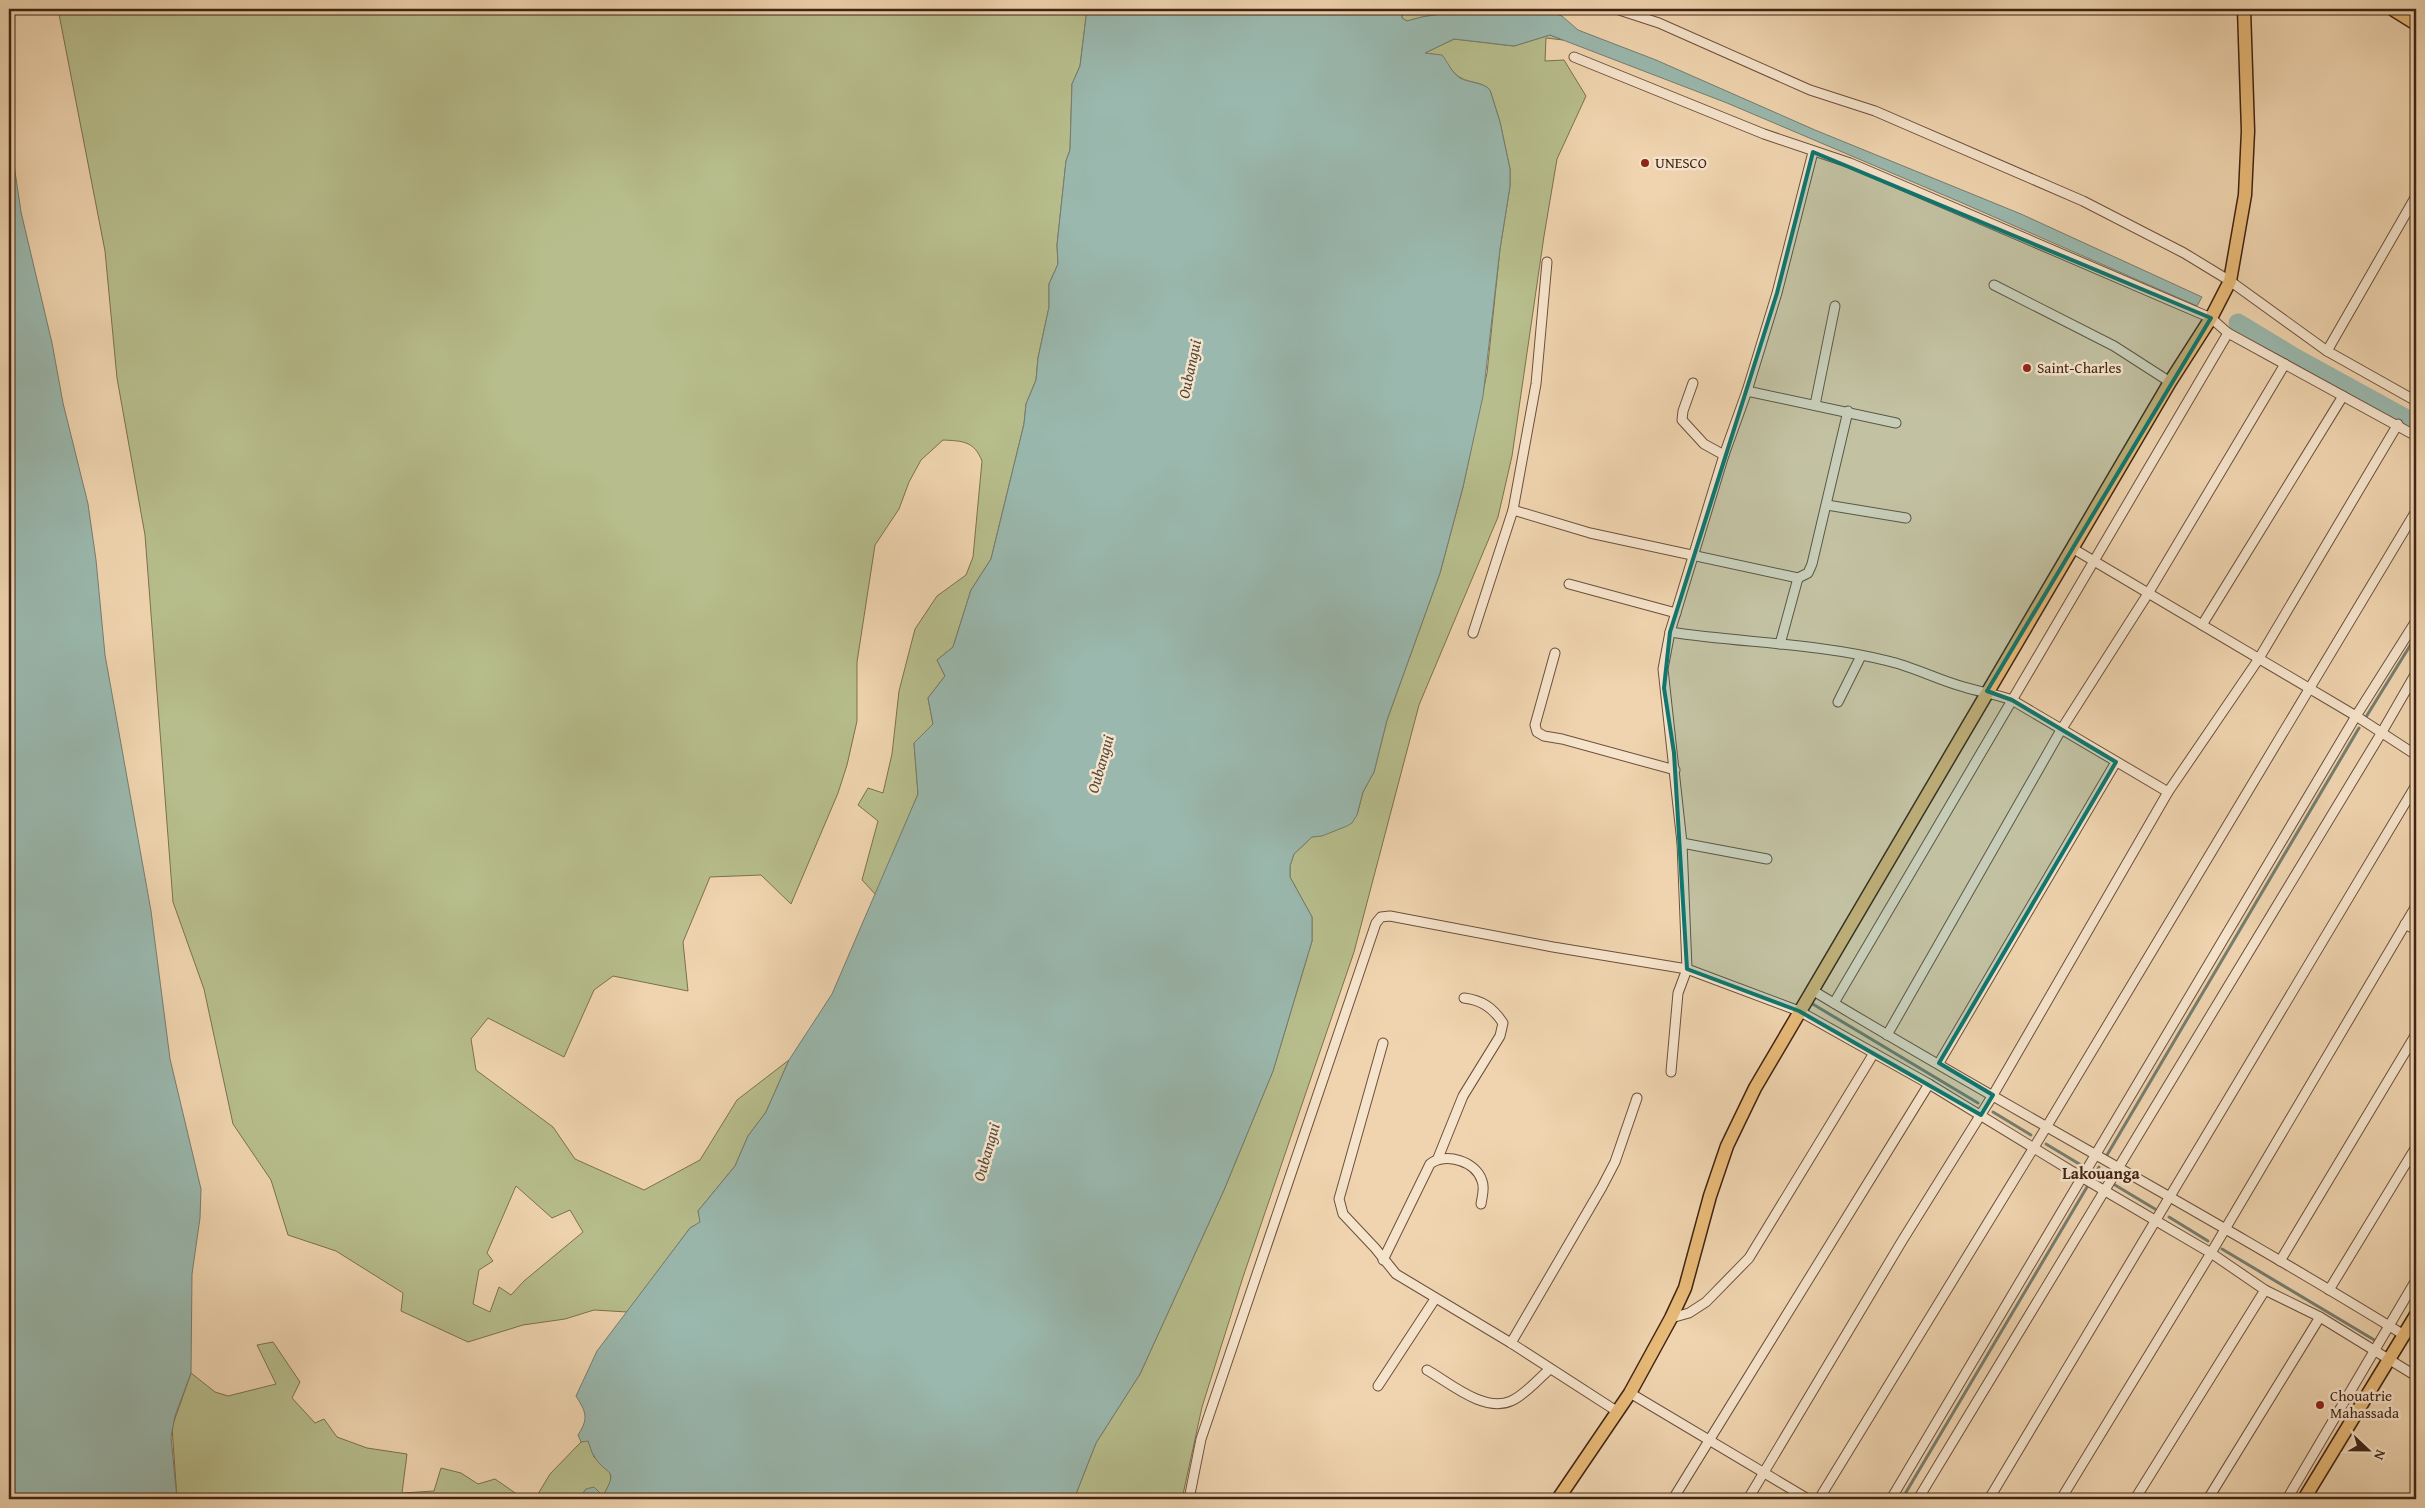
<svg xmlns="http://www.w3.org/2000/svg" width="2425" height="1508" font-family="'Gentium Book Plus',serif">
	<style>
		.green { fill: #b7bd8c; stroke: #7c7050; fill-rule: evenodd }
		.water { fill: #9ab8ae; stroke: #767d70 }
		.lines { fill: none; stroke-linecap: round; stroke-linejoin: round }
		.stream { stroke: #767d70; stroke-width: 3 }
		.river { stroke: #9ab8ae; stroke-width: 19 }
		.street-casing { stroke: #6c503b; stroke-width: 11 }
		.primary-casing { stroke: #402414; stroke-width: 15 }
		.street { stroke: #f5e3cb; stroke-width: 9 }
		.primary { stroke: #e8ba78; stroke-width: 12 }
		.marked { fill: #0f766e; fill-opacity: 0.2; stroke: #0f766e; stroke-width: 4; stroke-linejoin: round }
		.poi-dot { fill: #8f2418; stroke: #f5e3cb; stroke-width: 2 }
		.labels { text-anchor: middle; stroke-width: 5; stroke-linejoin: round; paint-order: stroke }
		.poi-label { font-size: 15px; fill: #402414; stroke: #f5e3cb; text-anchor: start }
		.water-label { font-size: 16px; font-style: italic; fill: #56493a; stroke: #f5e3cb }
		.neighbourhood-label { font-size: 16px; font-weight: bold; fill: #402414; stroke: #f5e3cb }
	</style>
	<rect width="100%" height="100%" fill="#efd4af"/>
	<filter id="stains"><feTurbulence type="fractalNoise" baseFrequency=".004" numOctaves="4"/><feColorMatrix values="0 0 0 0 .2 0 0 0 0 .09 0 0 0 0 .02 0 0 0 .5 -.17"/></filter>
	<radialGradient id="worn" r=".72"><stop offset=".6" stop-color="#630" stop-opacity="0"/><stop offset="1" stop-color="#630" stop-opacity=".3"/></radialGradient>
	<!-- green -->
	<g class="green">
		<path d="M58,9H1087L1080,66L1072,84L1070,150L1066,161L1057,245L1058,264L1049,284V307L1038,358L1036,380L1026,404L1024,424L991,559L971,590L953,647L937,660L945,676L928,698L933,724L914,743L918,794L876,895L862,880L878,821L858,805L868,788L883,793L892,754L899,691L915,629L937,596L966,575L973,557L982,461C974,441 963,441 943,440L921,460L909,482L899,509L875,545L857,662V721L847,765L838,793L791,904L761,875L710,877L683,942L688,991L613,976L594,990L564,1057L488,1018L471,1039L476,1070L553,1127L575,1159L644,1190L700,1160L737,1100L789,1060L766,1112L748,1136L735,1166L698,1211L701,1222L690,1228L627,1312L594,1310L565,1319L523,1325L468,1342L401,1311L403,1293L336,1251L288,1235L271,1180L233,1124L204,989L173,902L145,535L117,378L105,251ZM516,1186L552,1218L570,1210L583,1232L524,1281L511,1295L499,1287L490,1312L473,1304L479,1270L493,1261L487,1253Z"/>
		<path d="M1402,9H1473L1422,17L1407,21L1402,18Z"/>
		<path d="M1550,35L1563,40L1546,38L1545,61L1564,60L1586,96L1557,159L1544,236L1512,456L1498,517L1419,705L1354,952L1243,1277L1202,1407L1182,1499H1074L1096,1443L1140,1374L1224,1190L1273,1071L1312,941V917L1290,877V866L1294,854L1312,837L1333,831L1357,815L1363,792L1374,772L1387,720L1440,573L1463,487L1487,373L1500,249L1510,186V169L1500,122L1490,90C1483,82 1470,83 1461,78C1445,69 1447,51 1423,54L1454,39L1514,46Z"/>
		<path d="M273,1342L300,1382L292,1398L315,1423L324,1419L337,1437L367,1448L407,1454L402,1493L434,1491L441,1468L461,1473L478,1484L495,1479L524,1499H177L172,1427L191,1373L215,1392L228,1396L276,1384L257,1345Z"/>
		<path d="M588,1440L594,1457L610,1472L611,1481L603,1496L586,1489L579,1499H535L550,1474L581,1442Z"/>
	</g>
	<!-- water -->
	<g class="water">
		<path d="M1087,9H1402V18L1407,21L1422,17L1473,9L1546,10L1562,16L1578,30L1656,60L1815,130L2021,214L2202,297L2197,306L1960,202L1727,103L1550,35L1514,46L1454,39L1425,53L1442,55C1448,62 1451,72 1460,78C1469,83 1483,82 1490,90L1500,122L1510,169V186L1500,249L1483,396L1463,487L1440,573L1387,720L1374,772L1363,792L1357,815L1352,823L1347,826L1322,836L1312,837L1294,854L1290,866V877L1312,917V941L1273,1071L1224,1190L1140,1374L1096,1443L1074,1499H579L586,1489L594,1487L603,1496C620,1466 606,1477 594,1456C591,1452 590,1446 588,1441L581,1442L578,1435C589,1418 586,1412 576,1396L597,1351L690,1228L700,1222L698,1211L735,1166L748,1136L766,1112L789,1060L832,994L918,794L914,743L933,724L928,698L945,676L937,660L953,647L971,590L991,559L1024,424L1026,404L1036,380L1038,358L1049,307V284L1058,264L1057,245L1066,161L1070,150L1072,84L1080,66Z"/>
		<path d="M9,131L21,212L52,343L63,403L88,504L96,560L105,655L151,911L170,1059L201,1189L200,1218L192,1274L191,1373L175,1416L171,1437L177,1499H9Z"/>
	</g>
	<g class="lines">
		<!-- stream -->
		<g class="stream">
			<path d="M2366,717L2416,636"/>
			<path d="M1811,1003L1978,1103"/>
			<path d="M1993,1112L2031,1135"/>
			<path d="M2046,1144L2086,1168"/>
			<path d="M2107,1155L2359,728"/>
			<path d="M2089,1170L2105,1179"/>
			<path d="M2093,1178L2099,1167"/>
			<path d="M2115,1185L2155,1209"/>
			<path d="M2169,1217L2208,1241"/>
			<path d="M2222,1249L2376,1341"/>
			<path d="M2411,1361L2416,1365"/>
			<path d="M1902,1499L2087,1187"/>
		</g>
		<!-- river -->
		<path class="river" d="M2238,323L2294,357L2416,424"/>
		<defs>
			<g id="street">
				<path d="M1616,9L1659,23L1810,90L1875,111L2083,201L2184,253L2230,281L2327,351L2416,401"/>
				<path d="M1574,57L1764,134L1850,163L2211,318L2228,333L2416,436"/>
				<path d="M1994,285L2114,346L2170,382"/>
				<path d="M2327,351L2416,196"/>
				<path d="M1693,383L1683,411L1682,420L1704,444L1724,455"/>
				<path d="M1747,391L1896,423"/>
				<path d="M1815,405L1835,306"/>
				<path d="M1827,505L1906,518"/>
				<path d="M1513,510L1590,533L1798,578L1780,644"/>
				<path d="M2072,548L2356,716L2416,755"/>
				<path d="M1798,578L1808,573L1812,564L1848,411"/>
				<path d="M1569,584L1676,613"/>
				<path d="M2202,625L2343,396"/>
				<path d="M1670,632C1742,643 1817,643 1888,661C1914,667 1938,680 1964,687C1980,692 1996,694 2012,700L2168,792"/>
				<path d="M1473,633L1513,510L1536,384L1547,262"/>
				<path d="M1555,653L1535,725L1537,732L1544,736L1562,739L1675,770"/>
				<path d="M1838,702L1861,656"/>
				<path d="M1682,843L1767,859"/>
				<path d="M2405,924L2416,930"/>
				<path d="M1812,990C2007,1108 2209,1215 2404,1335"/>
				<path d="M1834,1003L2228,333"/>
				<path d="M1887,1035L2061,730L2149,592L2285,364"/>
				<path d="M1383,1043L1339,1199L1343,1214L1375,1248L1396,1274L1511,1343L1618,1412"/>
				<path d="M1939,1063L2116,762"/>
				<path d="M1671,1072L1678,993L1687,969L1682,843L1663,669L1670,632L1724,455L1747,391L1777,293L1813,152"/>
				<path d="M1438,1158L1463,1096L1500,1036L1503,1023C1493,1008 1482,1000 1464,998"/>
				<path d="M1383,1260L1430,1164C1445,1152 1476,1161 1482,1181C1485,1188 1482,1197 1481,1204"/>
				<path d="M2280,1261L2416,1034"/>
				<path d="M2329,1290L2416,1147"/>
				<path d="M1671,1318L1689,1313L1706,1302L1749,1258L1874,1053"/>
				<path d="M1511,1343L1602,1187L1615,1162L1637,1098"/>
				<path d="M1427,1370C1450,1383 1484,1413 1511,1401C1525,1395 1538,1379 1550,1369"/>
				<path d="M1378,1386L1435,1299"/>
				<path d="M1630,1393L1808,1499"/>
				<path d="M1189,1499L1201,1439L1376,923L1381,917L1390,916L1553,947L1687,969L1799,1011L1929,1084L2083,1178L2211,1253L2265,1290L2320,1317L2416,1376"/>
				<path d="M1673,1499L1929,1084"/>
				<path d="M1748,1499L1902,1241L1993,1095L2168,792L2258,660L2398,424"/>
				<path d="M1819,1499L2047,1126L2416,511"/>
				<path d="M1891,1499L2356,716L2416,621"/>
				<path d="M1918,1499L2382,732L2416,673"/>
				<path d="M1989,1499L2416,785"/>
				<path d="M2061,1499L2211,1253L2416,906"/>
				<path d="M2135,1499L2265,1290"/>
				<path d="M2208,1499L2320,1317"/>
				<path d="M2287,1499L2416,1280"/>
			</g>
			<g id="primary">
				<path d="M2392,9L2416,24"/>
				<path d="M1558,1499L1630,1393L1671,1318L1685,1288L1710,1196L1727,1146L1755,1088L2170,382L2211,318L2230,281L2245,195L2248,131L2244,9"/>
				<path d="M2304,1499L2416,1315"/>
			</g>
		</defs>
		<!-- street casing -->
		<use href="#street" class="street-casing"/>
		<!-- primary casing -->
		<use href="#primary" class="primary-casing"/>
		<!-- street -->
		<use href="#street" class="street"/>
		<!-- primary -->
		<use href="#primary" class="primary"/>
	</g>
	<!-- marked area -->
	<path class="marked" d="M1813,152L2211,318L1987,691L2012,700L2116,762L1939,1063L1993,1095L1981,1115L1799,1011L1687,969L1674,753L1664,688L1670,632L1777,293Z"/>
	<!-- markers -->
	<g class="poi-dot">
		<circle cx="1645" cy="163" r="5"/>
		<circle cx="2027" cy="368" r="5"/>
		<circle cx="2320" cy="1405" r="5"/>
	</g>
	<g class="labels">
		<!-- poi labels -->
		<g class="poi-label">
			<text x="1655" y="168">UNESCO</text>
			<text x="2037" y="373">Saint-Charles</text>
			<text x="2330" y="1401">Chouatrie<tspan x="2330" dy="17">Mahassada</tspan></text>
		</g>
		<!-- water labels -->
		<g class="water-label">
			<text transform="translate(1189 369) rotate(-78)" y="6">Oubangui</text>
			<text transform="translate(1100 764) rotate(-74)" y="6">Oubangui</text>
			<text transform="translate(986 1152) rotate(-74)" y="6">Oubangui</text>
		</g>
		<!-- neighbourhood labels -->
		<g class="neighbourhood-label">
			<text x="2101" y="1179">Lakouanga</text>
		</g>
	</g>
	<!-- margin -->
	<rect width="2425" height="1508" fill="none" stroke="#efd4af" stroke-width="30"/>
	<rect x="10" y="10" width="2405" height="1488" fill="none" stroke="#402414" stroke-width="2.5"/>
	<rect x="15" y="15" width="2395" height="1478" fill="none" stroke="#402414"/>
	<!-- north arrow -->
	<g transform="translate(2368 1450) rotate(112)" stroke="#f5e3cb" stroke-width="4" paint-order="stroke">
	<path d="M0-4L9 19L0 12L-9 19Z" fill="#402414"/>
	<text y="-8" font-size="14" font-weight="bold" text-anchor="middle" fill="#402414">N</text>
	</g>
	<rect width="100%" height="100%" filter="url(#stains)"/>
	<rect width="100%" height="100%" fill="url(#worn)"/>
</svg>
